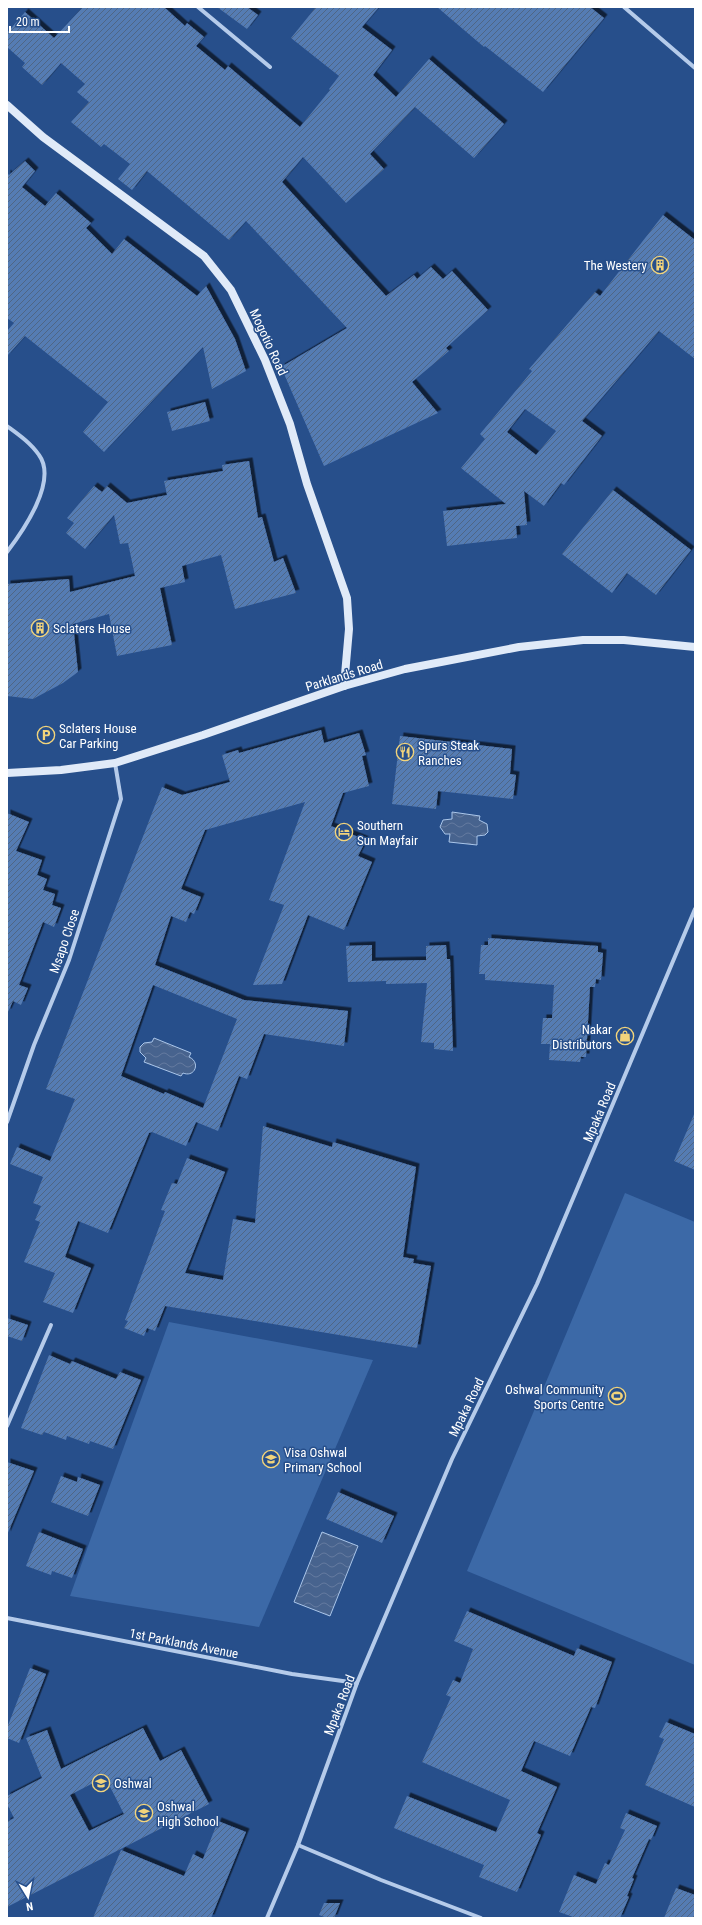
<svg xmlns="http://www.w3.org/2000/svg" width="702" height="1925" font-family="'Roboto Condensed',sans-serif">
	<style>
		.pitch { fill: #3c69a7 }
		.water { fill: url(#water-waves); stroke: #aac6ea }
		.building { fill: url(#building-hatch); fill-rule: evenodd; filter: url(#shadow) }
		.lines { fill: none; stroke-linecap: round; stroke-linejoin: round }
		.street { stroke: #b5cbea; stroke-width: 4 }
		.secondary { stroke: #e0eaf8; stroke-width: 8 }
		.labels { text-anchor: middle; stroke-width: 3; stroke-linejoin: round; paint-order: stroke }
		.poi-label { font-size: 13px; fill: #fff; stroke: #274f8b; text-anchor: start }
		.street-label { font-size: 13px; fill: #fff; stroke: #274f8b }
	</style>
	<defs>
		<pattern id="water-waves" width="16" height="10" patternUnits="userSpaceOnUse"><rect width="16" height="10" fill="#47638e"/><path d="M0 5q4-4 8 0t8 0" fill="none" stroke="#637a9f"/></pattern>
		<pattern id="building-hatch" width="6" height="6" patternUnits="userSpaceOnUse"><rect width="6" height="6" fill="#547bb3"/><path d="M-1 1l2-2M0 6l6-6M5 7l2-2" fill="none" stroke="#506685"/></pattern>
		<filter id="shadow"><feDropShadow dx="3.5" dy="-3.5" stdDeviation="0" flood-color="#0009"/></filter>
	</defs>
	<rect width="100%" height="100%" fill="#274f8b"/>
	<!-- pitch -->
	<g class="pitch">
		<path d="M625,1193L695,1222V1665L467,1571Z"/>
		<path d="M169,1322L373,1360L259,1627L70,1596Z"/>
	</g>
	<!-- water -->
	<g class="water">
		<path d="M452,812L480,816L479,820L487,824L488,832L485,835L477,836V845L449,842L450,834H445L440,827L443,820L452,819Z"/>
		<path d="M154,1038L191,1053L189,1057C201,1062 195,1078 183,1073L181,1076L144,1062L146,1058L140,1052V1047L144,1043L152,1042Z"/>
		<path d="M322,1532L358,1546L330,1616L294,1602Z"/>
	</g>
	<!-- building -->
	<g class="building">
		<path d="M83,7H164L185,26L187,23L204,37L196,46L225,70L228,66L300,127L330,90L329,89L339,76L291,38L316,7H379L362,27L392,50L373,75L396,97L429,59L504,124L474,158L415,107L370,154L384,169L346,203L303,157L282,182L386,296L414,275L417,279L431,267L443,279L452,271L488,310L446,348L449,351L412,382L438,413L324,466L281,367L347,328L246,221L229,240L147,171L132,190L118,179L130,164L104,144L101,147L71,122L89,102L77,92L85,84L61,63L42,85L22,67L25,63L7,47V33L25,12L54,38Z"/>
		<path d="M217,7H247L258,15L247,29Z"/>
		<path d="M437,7H590L604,18L543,92L485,46L484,47Z"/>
		<path d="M25,161L35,171L22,187L45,206L56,193L91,223L86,228L112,254L124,239L197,296L206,286L235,339L246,371L212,389L203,347L104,452L83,432L108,402L25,336L7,356V331L14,323L7,318V173L9,175Z"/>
		<path d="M663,215L695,240V359L659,331L582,421L602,436L564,485L561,483L544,506L524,491L527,525L516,526L517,538L447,546L443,511L506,504L461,468L485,439L480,434L532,371L529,369L595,292L600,296ZM525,409L556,431L536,455L507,432Z"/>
		<path d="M205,402L210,421L172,431L167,412Z"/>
		<path d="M249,461L258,518L262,517L274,562L283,558L296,593L235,609L221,555L182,566L185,582L160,588L172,645L117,656L109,614L73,624L78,672L63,683L33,699L7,696V584L69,579L70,592L135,576L128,543L120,544L114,515L85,549L66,533L74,523L67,518L94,486L102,492L107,486L127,503L167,495L164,481L223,471L222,465Z"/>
		<path d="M613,490L691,550L656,595L627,573L612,593L562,554Z"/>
		<path d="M321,730L324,743L359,733L366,755L362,756L369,786L343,793L331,826L366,840L358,856L372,862L344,930L308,915L282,984L253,985L284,905L269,900L305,802L205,830L181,889L201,897L194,914L190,912L186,922L171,916L155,965L244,1000L348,1011L344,1046L264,1034L247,1079L239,1076L218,1131L196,1122L186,1146L152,1132L149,1133L108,1233L78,1221L65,1257L91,1268L73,1313L43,1302L55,1273L24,1262L40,1222L35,1220L41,1206L33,1203L43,1177L10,1164L17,1147L50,1161L75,1099L46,1089L162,787L182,795L230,782L222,755L238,750L239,753ZM153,985L237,1019L203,1108L165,1092L164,1094L121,1076Z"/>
		<path d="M400,736L512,749L510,774L516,775L513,799L438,791L436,809L392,804Z"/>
		<path d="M7,813L29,822L16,851L42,860L37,875L47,879L43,890L55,894L52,905L61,908L54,927L43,922L19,985L28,988L21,1005L13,1001L8,1012H7Z"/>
		<path d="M488,938L598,946V952L603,953L601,980L596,979L595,987H590L586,1057H581L580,1062L549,1060L550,1044H541L543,1018H552L554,985L485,980V974H479L481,945H488Z"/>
		<path d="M372,945V961L426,960V946L446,945L447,959H450L453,1051L434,1049V1043L421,1042L427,983L386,984V981L348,982L346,946Z"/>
		<path d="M695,1112V1170L674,1161Z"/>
		<path d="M263,1126L332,1147L333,1142L416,1167L403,1257L414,1259L413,1263L431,1266L417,1348L165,1306L155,1331L147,1328L144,1336L124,1328L128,1321L125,1320L165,1211L161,1210L172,1183L177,1184L187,1158L225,1172L185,1273L223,1280L233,1219L255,1223Z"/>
		<path d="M7,1318L28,1325L22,1341L7,1336Z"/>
		<path d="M49,1355L70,1364L72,1361L116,1379L120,1372L141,1380L113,1449L90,1441L89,1444L67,1436L66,1440L44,1432L42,1435L21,1428Z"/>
		<path d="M7,1462L34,1471L7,1535Z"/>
		<path d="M61,1476L77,1482L78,1477L100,1485L88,1516L51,1502Z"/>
		<path d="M338,1492L394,1516L382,1543L326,1519Z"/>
		<path d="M39,1532L83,1549L72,1578L52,1571L51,1575L26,1566Z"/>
		<path d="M467,1611L574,1656L577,1648L612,1662L595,1708L591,1707L570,1756L534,1741L521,1771L557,1787L537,1833L541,1835L517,1892L479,1877L484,1865L394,1828L407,1796L496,1832L510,1800L422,1762L451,1697L446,1695L453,1680L460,1683L473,1649L454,1641Z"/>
		<path d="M30,1668L46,1674L19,1743L7,1738V1728Z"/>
		<path d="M666,1722L695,1734V1807L645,1785L664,1739L659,1737Z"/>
		<path d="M143,1728L160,1761L181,1750L209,1804L7,1907V1822L14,1818L7,1804V1796L42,1778L26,1738L47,1730L61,1769ZM105,1777L124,1814L89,1831L70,1795Z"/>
		<path d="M626,1813L657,1826L651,1840L649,1839L632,1878L634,1879L627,1896L629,1897L620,1918H576L559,1912L574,1875L596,1884L605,1863L609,1865L625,1830L620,1828Z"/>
		<path d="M218,1821L246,1832L211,1918H93L121,1850L184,1876L193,1854L203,1859Z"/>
		<path d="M676,1888L695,1895V1918H664Z"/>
		<path d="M324,1903H340L334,1918H327L319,1915Z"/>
	</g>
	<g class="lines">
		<!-- street -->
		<g class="street">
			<path d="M198,7L270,67"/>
			<path d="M624,7L695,68"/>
			<path d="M7,426C18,434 31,443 39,455C58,481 23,531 7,552"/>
			<path d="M7,1122L34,1045L69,960L121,799L115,763"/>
			<path d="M7,1426L51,1325"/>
			<path d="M7,1618L292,1674L357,1683"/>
			<path d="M298,1845L381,1880L481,1918"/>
			<path d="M267,1918L298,1845L357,1683L452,1459L537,1284L695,909"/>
		</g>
		<!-- secondary -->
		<g class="secondary">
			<path d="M7,105L43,137L204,256L231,290L265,360L290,424L307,484L347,598L349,629L344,686"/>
			<path d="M7,773L61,770L115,763L203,735L344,686L405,669L519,647L583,640H624L695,647"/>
		</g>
	</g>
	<!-- icons -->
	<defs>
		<symbol id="building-ring" viewBox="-11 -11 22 22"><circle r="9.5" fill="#274f8b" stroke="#f2d47b" stroke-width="1.5"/><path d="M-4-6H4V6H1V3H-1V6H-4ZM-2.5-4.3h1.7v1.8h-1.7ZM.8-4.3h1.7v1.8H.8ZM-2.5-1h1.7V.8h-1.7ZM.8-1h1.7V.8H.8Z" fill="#f2d47b"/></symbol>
		<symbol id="parking-ring" viewBox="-11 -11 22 22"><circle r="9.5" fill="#274f8b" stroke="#f2d47b" stroke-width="1.5"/><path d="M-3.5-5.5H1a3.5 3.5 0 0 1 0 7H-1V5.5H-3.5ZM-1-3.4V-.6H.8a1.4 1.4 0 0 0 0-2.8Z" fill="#f2d47b"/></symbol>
		<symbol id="restaurant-ring" viewBox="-11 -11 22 22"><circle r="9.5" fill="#274f8b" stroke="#f2d47b" stroke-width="1.5"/><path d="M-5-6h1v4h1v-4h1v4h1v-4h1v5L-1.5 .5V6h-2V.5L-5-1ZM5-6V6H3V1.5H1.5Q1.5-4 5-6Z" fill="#f2d47b"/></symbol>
		<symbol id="hotel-ring" viewBox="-11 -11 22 22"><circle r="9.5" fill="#274f8b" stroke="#f2d47b" stroke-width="1.5"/><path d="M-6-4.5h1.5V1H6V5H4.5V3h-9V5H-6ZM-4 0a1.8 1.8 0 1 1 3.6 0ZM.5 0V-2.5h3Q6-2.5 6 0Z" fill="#f2d47b"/></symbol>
		<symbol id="shop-ring" viewBox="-11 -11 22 22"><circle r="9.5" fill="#274f8b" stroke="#f2d47b" stroke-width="1.5"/><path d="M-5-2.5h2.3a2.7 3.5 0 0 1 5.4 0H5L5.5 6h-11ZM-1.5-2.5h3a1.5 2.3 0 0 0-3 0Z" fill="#f2d47b"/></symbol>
		<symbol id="stadium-ring" viewBox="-11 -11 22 22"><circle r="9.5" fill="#274f8b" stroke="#f2d47b" stroke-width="1.5"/><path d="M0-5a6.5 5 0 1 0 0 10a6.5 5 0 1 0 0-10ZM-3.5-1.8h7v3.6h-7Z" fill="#f2d47b"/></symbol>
		<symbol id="school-ring" viewBox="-11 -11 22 22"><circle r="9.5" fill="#274f8b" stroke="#f2d47b" stroke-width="1.5"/><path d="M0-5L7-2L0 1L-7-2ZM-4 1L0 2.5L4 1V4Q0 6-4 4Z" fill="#f2d47b"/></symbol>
	</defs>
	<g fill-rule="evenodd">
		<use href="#building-ring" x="650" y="255" width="20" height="20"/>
		<use href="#building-ring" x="30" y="618" width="20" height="20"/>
		<use href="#parking-ring" x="36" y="725" width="20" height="20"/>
		<use href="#restaurant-ring" x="395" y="742" width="20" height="20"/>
		<use href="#hotel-ring" x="334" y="822" width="20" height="20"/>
		<use href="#shop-ring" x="615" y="1026" width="20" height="20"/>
		<use href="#stadium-ring" x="607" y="1386" width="20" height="20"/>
		<use href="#school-ring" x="261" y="1449" width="20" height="20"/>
		<use href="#school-ring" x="91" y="1773" width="20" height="20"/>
		<use href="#school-ring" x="134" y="1803" width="20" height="20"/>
	</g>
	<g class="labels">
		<!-- poi labels -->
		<g class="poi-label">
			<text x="647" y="270" text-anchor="end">The Westery</text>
			<text x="53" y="633">Sclaters House</text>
			<text x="59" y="733">Sclaters House<tspan x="59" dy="15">Car Parking</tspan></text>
			<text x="418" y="750">Spurs Steak<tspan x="418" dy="15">Ranches</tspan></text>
			<text x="357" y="830">Southern<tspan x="357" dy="15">Sun Mayfair</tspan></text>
			<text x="612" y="1034" text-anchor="end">Nakar<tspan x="612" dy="15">Distributors</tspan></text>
			<text x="604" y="1394" text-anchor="end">Oshwal Community<tspan x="604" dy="15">Sports Centre</tspan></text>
			<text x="284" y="1457">Visa Oshwal<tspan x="284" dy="15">Primary School</tspan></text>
			<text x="114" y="1788">Oshwal</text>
			<text x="157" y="1811">Oshwal<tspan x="157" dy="15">High School</tspan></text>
		</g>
		<!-- street labels -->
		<g class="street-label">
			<text transform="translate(269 342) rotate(65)" y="5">Mogotio Road</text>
			<text transform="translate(344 675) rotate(-17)" y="5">Parklands Road</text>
			<text transform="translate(64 941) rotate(-71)" y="5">Msapo Close</text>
			<text transform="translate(599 1112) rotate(-67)" y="5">Mpaka Road</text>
			<text transform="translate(466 1407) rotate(-64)" y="5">Mpaka Road</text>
			<text transform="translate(184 1643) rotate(11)" y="5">1st Parklands Avenue</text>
			<text transform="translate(339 1705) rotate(-69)" y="5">Mpaka Road</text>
		</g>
	</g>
	<!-- border -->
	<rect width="702" height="1925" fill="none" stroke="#ffffff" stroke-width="16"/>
	<!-- north arrow -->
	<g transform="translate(28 1897) rotate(170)" stroke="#274f8b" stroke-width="3" paint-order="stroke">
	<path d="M0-3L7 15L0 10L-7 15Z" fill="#ffffff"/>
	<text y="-6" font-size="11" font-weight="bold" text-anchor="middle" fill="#ffffff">N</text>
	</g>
	<!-- scale -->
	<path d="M10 26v6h59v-6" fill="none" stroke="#ffffff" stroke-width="2"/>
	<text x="16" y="26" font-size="12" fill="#ffffff" stroke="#274f8b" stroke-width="3" paint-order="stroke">20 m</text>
</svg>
